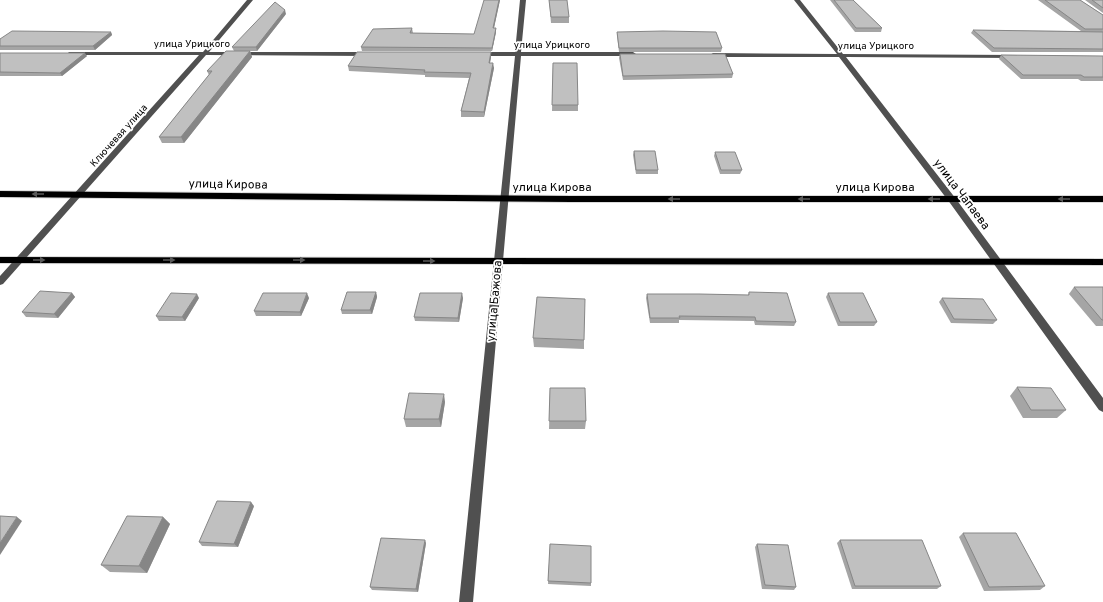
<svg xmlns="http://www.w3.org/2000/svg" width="1103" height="602" font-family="Overpass,sans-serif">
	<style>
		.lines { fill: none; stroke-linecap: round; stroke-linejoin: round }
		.major-casing { stroke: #dbdbdb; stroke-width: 2 }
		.minor { fill: #505050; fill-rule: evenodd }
		.major { fill: #000; fill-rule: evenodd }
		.wall { fill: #a5a5a5 }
		.shaded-wall { fill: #868686 }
		.building { fill: #c0c0c0; stroke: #868686 }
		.oneway { fill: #595959 }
		.labels { text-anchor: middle; stroke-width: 3.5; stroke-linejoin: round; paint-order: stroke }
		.far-street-label { font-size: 10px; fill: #000; stroke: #fff }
		.street-label { font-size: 12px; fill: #000; stroke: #fff }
	</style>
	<rect width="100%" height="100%" fill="#fff"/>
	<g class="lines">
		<defs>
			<g id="major">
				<path d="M0,191L571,196H1103V202H571L0,197Z"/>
				<path d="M0,257L1103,259V265L0,263Z"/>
			</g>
		</defs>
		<!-- major casing -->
		<use href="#major" class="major-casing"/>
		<!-- minor -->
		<g class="minor">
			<path d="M247,0H253L209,52H369L372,54L369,56L206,55L3,284L0,285V276L199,55H71L68,53L69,52H203Z"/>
			<path d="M520,0H526L521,52H633L636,54L633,56H521L473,602H459L515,56H477L474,54L477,52H515Z"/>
			<path d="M794,0H800L843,54L1017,55V57L1015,58L846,57L956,199L1103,398V412L1099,410L950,203L839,57H713L710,55L713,53L837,54Z"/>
		</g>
		<!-- major -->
		<use href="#major" class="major"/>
	</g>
	<!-- wall -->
	<g class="wall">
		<path d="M500,0L494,28H496V32L492,51H362L361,47L412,28L413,33L474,34Z"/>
		<path d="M549,0L569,17V23H551Z"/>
		<path d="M830,0H853L882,28L881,32H855Z"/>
		<path d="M1038,0H1080L1103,15V52H992L971,33L973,30L1081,31Z"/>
		<path d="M1085,0H1103V13Z"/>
		<path d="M286,14L257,51H234L232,47Z"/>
		<path d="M111,32L112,35L95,50H0V39Z"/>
		<path d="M617,32L722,48L721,52H619L617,35Z"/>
		<path d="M250,51L252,57L184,143H162L159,137L209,75L207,71Z"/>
		<path d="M491,52V57L490,63L494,68L484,117H461V111L469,78L425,77V75L349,71L348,66Z"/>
		<path d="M0,53L87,56L62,76H0Z"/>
		<path d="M620,54L733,74L732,78L623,80L619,58Z"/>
		<path d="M1001,55L1103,56V81H1081L1078,79H1021L999,59Z"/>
		<path d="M553,63L578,105V111H552Z"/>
		<path d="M634,151L658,170V174H636L633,155Z"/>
		<path d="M715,152L742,170L740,174H720L714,156Z"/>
		<path d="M1074,287H1103V326H1096L1069,294Z"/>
		<path d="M376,292L377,297L372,314H342L341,310Z"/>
		<path d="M749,292L796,322L794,326L755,325L754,321L679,320V323H650L646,298L647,294L748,295Z"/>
		<path d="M72,293L75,297L58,318L26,317L22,312Z"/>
		<path d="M828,293L877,322L874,326H838L826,297Z"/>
		<path d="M199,298L185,321H159L156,316Z"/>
		<path d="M309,298L301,316H256L254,311Z"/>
		<path d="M463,298L459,322L415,321L414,317Z"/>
		<path d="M942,298L997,320L993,324L951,323L939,302Z"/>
		<path d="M533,338L584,340V349L534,347Z"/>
		<path d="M1017,387L1066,410L1057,418H1023L1010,396Z"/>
		<path d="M550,388L586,421L585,429H549Z"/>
		<path d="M445,402L441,427H406L404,419Z"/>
		<path d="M254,506L238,547L202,546L199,542Z"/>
		<path d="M163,517L170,524L147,573L110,572L101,565Z"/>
		<path d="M963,533L1045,586L1040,590L984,591L959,537Z"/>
		<path d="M840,540L941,586L937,589H852L837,543Z"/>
		<path d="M426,543L418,592L372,590L370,587Z"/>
		<path d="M550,544L591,583V586L548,584Z"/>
		<path d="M757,544L796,587L794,590L762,589L755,547Z"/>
	</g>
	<!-- shaded-wall -->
	<g class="shaded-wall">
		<path d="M499,0H500L493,32V28Z"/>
		<path d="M285,10L286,14L257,51L256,47Z"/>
		<path d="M496,28V32L492,51V48Z"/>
		<path d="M111,32L112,35L95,50L93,46Z"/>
		<path d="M250,51L252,57L184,143L181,137Z"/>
		<path d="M491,52V57L489,68V63Z"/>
		<path d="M85,53L87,56L62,76L60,73Z"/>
		<path d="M493,63L494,68L484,117V112Z"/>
		<path d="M376,292L377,297L372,314L370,310Z"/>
		<path d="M72,293L75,297L58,318L54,314Z"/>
		<path d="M307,293L309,298L301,316L300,312Z"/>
		<path d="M462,293L463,298L459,322L458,318Z"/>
		<path d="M197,294L199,298L185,321L182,317Z"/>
		<path d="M444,394L445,402L441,427L439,419Z"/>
		<path d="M251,502L254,506L238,547L234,544Z"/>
		<path d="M17,517L22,521L0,555V543Z"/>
		<path d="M163,517L170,524L147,573L139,566Z"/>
		<path d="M425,540L426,543L418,592L416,589Z"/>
	</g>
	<!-- building -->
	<g class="building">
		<path d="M484,0H499L493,28H496L492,48L361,47L373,29L412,28L410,33L474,34Z"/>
		<path d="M549,0H567L569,17H551Z"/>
		<path d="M834,0H853L882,28H856Z"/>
		<path d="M1045,0H1080L1103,15V29H1085Z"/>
		<path d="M1092,0H1103V8Z"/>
		<path d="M275,2L285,10L256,47H232Z"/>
		<path d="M973,30L1103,32V49L994,48Z"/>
		<path d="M12,31L111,32L93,46H0V39Z"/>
		<path d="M663,31L716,32L722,48H619L617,32Z"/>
		<path d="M226,51H250L181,137H159L212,71H207Z"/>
		<path d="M357,52H491L489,63H493L484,112L461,111L471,73L424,72L425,70L348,66Z"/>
		<path d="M0,53H85L60,73L0,72Z"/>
		<path d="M620,54H725L733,74L623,76Z"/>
		<path d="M1001,55L1103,56V77H1084L1081,75H1023Z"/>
		<path d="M553,63H577L578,105H552Z"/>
		<path d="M634,151H655L658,170H636Z"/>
		<path d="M715,152H735L742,170H721Z"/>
		<path d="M1074,287H1103V320H1102Z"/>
		<path d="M40,291L72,293L54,314L22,312Z"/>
		<path d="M347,292H376L370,310H341Z"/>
		<path d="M749,292L787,293L796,322L756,321L755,317L679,316L680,318H650L647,294H699L749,295Z"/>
		<path d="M171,293L197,294L182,317L156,316Z"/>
		<path d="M263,293H307L300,312L254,311Z"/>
		<path d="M420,293H462L458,318L414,317Z"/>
		<path d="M828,293H863L877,322H840Z"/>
		<path d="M537,297L585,299L584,340L533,338Z"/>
		<path d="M942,298L983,299L997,320L954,319Z"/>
		<path d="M1017,387L1051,388L1066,410H1031Z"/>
		<path d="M550,388H585L586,421H549Z"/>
		<path d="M409,393L444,394L439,419H404Z"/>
		<path d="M217,501L251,502L234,544L199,542Z"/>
		<path d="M0,516L17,517L0,543Z"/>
		<path d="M127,516L163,517L139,566L101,565Z"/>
		<path d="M963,533H1016L1045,586L989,587Z"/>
		<path d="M381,538L425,540L416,589L370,587Z"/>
		<path d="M840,540H922L941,586H855Z"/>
		<path d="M550,544L591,546V583L548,581Z"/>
		<path d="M757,544L788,545L796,587L765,585Z"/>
	</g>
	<!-- one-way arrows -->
	<defs><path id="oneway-solid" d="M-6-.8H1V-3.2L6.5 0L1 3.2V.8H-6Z"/></defs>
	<g class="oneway">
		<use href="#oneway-solid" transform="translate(38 194) rotate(-180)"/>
		<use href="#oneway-solid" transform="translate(674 199) rotate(-180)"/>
		<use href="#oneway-solid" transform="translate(804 199) rotate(-180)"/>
		<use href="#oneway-solid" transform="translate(934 199) rotate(-180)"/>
		<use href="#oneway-solid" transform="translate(1064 199) rotate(-180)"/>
		<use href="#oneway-solid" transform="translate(39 260)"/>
		<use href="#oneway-solid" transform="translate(169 260)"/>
		<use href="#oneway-solid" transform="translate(299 260)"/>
		<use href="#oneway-solid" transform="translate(429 261)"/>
	</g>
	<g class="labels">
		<!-- far-street labels -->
		<g class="far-street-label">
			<text x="192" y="47">улица Урицкого</text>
			<text x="552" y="48">улица Урицкого</text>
			<text x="876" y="49">улица Урицкого</text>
			<text transform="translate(118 135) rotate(-48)" y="4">Ключевая улица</text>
		</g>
		<!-- street labels -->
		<g class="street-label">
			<text transform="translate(228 184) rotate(1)" y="4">улица Кирова</text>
			<text x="552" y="191">улица Кирова</text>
			<text x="875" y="191">улица Кирова</text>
			<text transform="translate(962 194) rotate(53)" y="4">улица Чапаева</text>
			<text transform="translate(494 301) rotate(-85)" y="4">улица Бажова</text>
		</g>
	</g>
</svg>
